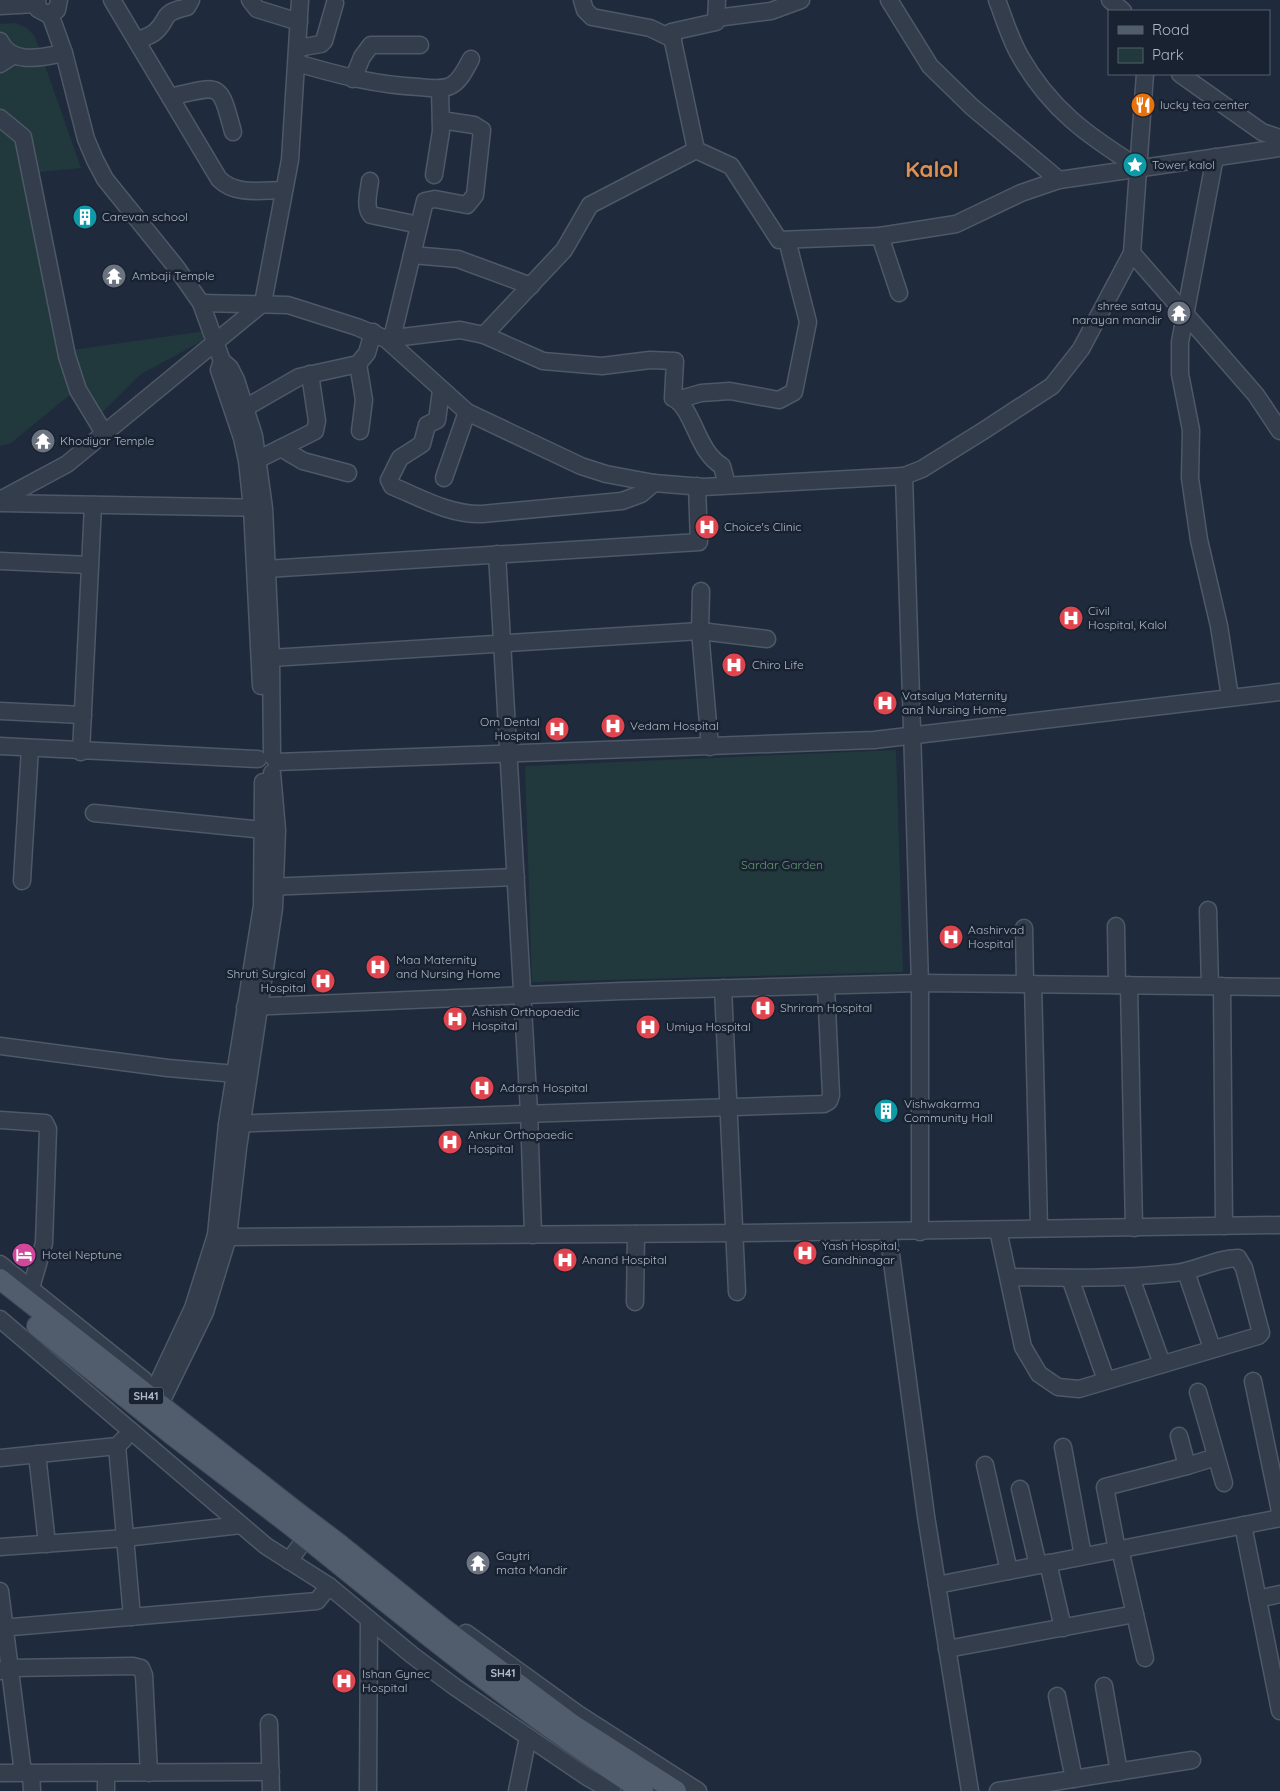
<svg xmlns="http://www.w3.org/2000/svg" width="1280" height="1791" font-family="Quicksand,sans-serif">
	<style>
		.green { fill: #21393d }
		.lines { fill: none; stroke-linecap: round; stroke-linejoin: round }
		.minor-casing { stroke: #4e5866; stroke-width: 19 }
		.major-casing { stroke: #3d4655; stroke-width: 22 }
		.minor { stroke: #333d4c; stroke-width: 16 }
		.major { stroke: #515c6c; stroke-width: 20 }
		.major-bridge-casing { stroke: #3d4655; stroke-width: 22; stroke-linecap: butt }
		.major-bridge { stroke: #515c6c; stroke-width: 20 }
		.labels { text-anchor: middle; stroke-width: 5; stroke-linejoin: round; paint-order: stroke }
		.shield { fill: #192230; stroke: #818b9a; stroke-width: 1 }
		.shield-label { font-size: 11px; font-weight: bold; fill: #aeb8c8 }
		.poi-label { font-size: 12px; fill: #aeb8c8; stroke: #192230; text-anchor: start }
		.park-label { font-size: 12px; fill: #639b70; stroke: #192230 }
		.town-label { font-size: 22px; font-weight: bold; fill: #de9053; stroke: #192230 }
	</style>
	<rect width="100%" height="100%" fill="#1f2b3c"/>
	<!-- green -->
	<g class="green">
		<path d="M16,23L27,28L35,37L81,168L38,172L72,350L206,331L202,341L141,374L91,423L72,393L11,443L0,446V24Z"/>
		<path d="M896,750L903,972L532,982L525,766Z"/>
	</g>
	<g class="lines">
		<defs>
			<g id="minor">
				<path d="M37,0L38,9L47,14L57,10L59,0"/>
				<path d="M112,0L219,179C236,196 262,190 284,190"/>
				<path d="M250,0L257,9L299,22"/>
				<path d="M582,0L585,10L592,17L650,28L673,39"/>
				<path d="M889,0L930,66L972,107L1059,180"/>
				<path d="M997,0C1004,18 1010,39 1020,56C1050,109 1088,136 1138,167"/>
				<path d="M1110,0L1123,11"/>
				<path d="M0,6L36,4"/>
				<path d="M50,14L64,53L86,139L95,160L105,179L176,267L201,303L222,361L230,368L236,380L254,436L264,508L271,658L272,756"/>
				<path d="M716,18L771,11L801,0"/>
				<path d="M0,41C12,66 43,57 64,53"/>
				<path d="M137,41C143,38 150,36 155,32C171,18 158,14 187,7L191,0"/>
				<path d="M298,48L321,44L324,41L335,3"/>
				<path d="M297,63C338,75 376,85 419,87C429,88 441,90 450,86C460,82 466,68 471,59"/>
				<path d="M0,64L14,55"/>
				<path d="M1145,74L1132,253L1256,395L1280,431"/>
				<path d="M1180,74L1262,132L1280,138"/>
				<path d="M353,79L362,57L371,45H420"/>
				<path d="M170,97C222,85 219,81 233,132"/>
				<path d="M0,118L23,137L67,356L78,390L104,433"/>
				<path d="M696,150L671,32L716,22L717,0"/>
				<path d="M1215,157L1180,342V374L1191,430L1190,478L1199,540L1219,626L1230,697"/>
				<path d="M434,175L441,131L440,88"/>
				<path d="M370,181C369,191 364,207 371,215L419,225"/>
				<path d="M880,236L956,224L1021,193L1059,180L1280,148"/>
				<path d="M412,255L458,259L531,286"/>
				<path d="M201,303L288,305L357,327L386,339L467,412L581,466L606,474L654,483L703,487L904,476"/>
				<path d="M484,335L564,250L590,205L696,150L731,166L779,240L880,236L899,293"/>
				<path d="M392,338L425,201L435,199L467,205L475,195L482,130L474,125L441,120"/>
				<path d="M386,339L460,330L484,335L543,361L602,366L650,360L675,361L673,398C694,408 696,451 722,466L727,485"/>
				<path d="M222,361L219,370L242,438L247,461L252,508L261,686"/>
				<path d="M358,364L364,400L360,431"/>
				<path d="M441,391L437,420L427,425L422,444L400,458L389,480L392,486C421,498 450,515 482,514L622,501L641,494L654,483"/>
				<path d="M677,400L701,393L730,391L779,400L794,392L808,322L787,240"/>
				<path d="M245,408L299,377L358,364L367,353L373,332"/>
				<path d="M281,448L303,461L348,473"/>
				<path d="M259,459L315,431L317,421L310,374"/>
				<path d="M444,478L467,412"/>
				<path d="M0,500L67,464L263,303L290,160L300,0"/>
				<path d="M0,503L263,508"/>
				<path d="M497,554L529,1112L533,1235"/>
				<path d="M0,561L90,565"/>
				<path d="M266,569L699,542L697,486"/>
				<path d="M701,591L700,631L710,747"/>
				<path d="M271,658L700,631L767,639"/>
				<path d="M0,711L83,715"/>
				<path d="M0,746L258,759"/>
				<path d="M81,752L93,505"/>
				<path d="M276,762L874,740L1280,692"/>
				<path d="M94,813L264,830"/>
				<path d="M22,881L30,748"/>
				<path d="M266,887L516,877"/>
				<path d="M1208,910L1210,986"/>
				<path d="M1116,926L1117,985"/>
				<path d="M1024,928L1025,984"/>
				<path d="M1033,984L1039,1228"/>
				<path d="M1129,985L1134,1228"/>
				<path d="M1222,986L1224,1226"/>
				<path d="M723,988L737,1292"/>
				<path d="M245,1007L622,991L920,983L1280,987"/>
				<path d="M0,1046L168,1068L236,1074"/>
				<path d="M0,1120L45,1123L48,1129L44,1243L31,1288"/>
				<path d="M227,1124L824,1104L829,1101L831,1095L826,986"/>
				<path d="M998,1230L1023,1347L1039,1374L1058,1387L1079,1389L1258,1336L1261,1333L1244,1268L1238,1258C1216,1258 1196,1271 1175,1273C1119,1279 1064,1278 1009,1277"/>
				<path d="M888,1232L926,1516L970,1791"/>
				<path d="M920,1232V983L904,476L922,469L983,431L1052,386L1081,349L1132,253"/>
				<path d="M216,1235L228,1237C579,1235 929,1232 1280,1225"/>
				<path d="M0,1264L144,1380"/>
				<path d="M1186,1272L1212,1348"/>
				<path d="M1070,1278L1106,1380"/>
				<path d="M1131,1278L1162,1364"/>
				<path d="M635,1302L636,1234"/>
				<path d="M0,1319L266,1546L329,1586L412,1655L455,1687L587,1777L612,1791"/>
				<path d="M1253,1381L1280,1511"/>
				<path d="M155,1389L193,1308L216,1235L227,1124L262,906L263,782"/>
				<path d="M1198,1392L1224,1483"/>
				<path d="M164,1396L205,1312L228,1237L238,1148L274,908L277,830L272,773"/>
				<path d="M117,1446L132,1617"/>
				<path d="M1063,1447L1083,1556"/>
				<path d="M37,1454L47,1544"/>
				<path d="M0,1458L117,1446L124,1439"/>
				<path d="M985,1465L1009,1571"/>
				<path d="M1187,1466L1216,1457"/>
				<path d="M1020,1489L1038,1565"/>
				<path d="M1243,1525L1280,1711"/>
				<path d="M0,1547L125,1538L241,1525"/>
				<path d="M1120,1549L1145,1658"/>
				<path d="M1117,1550L1105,1487L1187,1466L1179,1436"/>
				<path d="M289,1561L313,1528"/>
				<path d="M1048,1563L1063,1628"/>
				<path d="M937,1585L1280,1518"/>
				<path d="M0,1591L23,1773"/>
				<path d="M1258,1599L1280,1594"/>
				<path d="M0,1628L317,1601L329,1586"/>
				<path d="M466,1633L578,1714L698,1791"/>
				<path d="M947,1649L1135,1614"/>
				<path d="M0,1671L11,1668L133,1666L141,1668L144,1675L149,1773"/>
				<path d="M1104,1686L1119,1772"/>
				<path d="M1057,1696L1074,1779"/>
				<path d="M269,1723L271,1791"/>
				<path d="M0,1773L271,1772"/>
				<path d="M31,1773L32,1791"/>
				<path d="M106,1773V1791"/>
				<path d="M368,1791L369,1620"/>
				<path d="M517,1791L528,1737"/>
				<path d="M998,1791L1192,1760"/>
			</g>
			<g id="major">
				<path d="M0,1279L294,1510"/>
				<path d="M37,1326L170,1433L285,1521"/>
				<path d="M339,1544L443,1628L573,1725L676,1791"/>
				<path d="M330,1557C431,1639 533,1720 643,1791"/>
			</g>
		</defs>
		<!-- minor casing -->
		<use href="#minor" class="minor-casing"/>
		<!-- major casing -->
		<use href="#major" class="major-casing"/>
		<!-- minor -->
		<use href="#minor" class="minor"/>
		<!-- major -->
		<use href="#major" class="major"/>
		<defs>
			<g id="major-bridge">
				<path d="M294,1510L339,1544"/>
				<path d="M285,1521L330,1557"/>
			</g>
		</defs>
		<!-- major-bridge casing -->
		<use href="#major-bridge" class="major-bridge-casing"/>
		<!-- major-bridge -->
		<use href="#major-bridge" class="major-bridge"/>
	</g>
	<!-- icons -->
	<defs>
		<symbol id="restaurant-disc" viewBox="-11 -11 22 22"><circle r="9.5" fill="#e8710a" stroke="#192230"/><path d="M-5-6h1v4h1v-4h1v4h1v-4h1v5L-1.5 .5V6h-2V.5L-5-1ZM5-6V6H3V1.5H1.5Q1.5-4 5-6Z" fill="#fff"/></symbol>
		<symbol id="sight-disc" viewBox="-11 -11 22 22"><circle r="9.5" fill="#0f9aa8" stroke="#192230"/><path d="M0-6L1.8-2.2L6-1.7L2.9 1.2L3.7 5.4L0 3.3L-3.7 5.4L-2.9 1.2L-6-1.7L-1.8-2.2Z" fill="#fff"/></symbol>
		<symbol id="building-disc" viewBox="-11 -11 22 22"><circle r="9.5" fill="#0f9aa8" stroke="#192230"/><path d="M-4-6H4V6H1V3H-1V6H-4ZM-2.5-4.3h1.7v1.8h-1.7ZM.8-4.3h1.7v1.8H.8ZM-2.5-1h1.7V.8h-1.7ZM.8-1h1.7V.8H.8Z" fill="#fff"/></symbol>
		<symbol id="temple-disc" viewBox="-11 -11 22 22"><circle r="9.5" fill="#6b7280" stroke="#192230"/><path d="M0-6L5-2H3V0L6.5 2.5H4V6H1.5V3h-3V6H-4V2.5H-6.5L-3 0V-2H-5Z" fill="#fff"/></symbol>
		<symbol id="hospital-disc" viewBox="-11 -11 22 22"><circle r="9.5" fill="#e0444e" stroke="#192230"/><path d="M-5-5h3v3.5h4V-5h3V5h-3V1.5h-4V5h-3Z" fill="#fff"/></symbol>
		<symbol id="hotel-disc" viewBox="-11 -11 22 22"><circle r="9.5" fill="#d1479c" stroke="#192230"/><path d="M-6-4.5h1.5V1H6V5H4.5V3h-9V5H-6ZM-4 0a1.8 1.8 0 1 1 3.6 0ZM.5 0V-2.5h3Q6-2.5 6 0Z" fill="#fff"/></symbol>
	</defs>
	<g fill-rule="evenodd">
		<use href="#restaurant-disc" x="1129" y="91" width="28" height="28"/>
		<use href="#sight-disc" x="1121" y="151" width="28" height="28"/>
		<use href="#building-disc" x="71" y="203" width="28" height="28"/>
		<use href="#temple-disc" x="100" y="262" width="28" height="28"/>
		<use href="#temple-disc" x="1165" y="299" width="28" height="28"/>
		<use href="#temple-disc" x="29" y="427" width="28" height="28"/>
		<use href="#hospital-disc" x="693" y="513" width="28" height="28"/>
		<use href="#hospital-disc" x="1057" y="604" width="28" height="28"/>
		<use href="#hospital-disc" x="720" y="651" width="28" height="28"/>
		<use href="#hospital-disc" x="871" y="689" width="28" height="28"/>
		<use href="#hospital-disc" x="599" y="712" width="28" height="28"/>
		<use href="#hospital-disc" x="543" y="715" width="28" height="28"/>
		<use href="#hospital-disc" x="937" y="923" width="28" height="28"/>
		<use href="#hospital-disc" x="364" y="953" width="28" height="28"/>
		<use href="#hospital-disc" x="309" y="967" width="28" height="28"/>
		<use href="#hospital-disc" x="749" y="994" width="28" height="28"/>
		<use href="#hospital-disc" x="441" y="1005" width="28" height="28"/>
		<use href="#hospital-disc" x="634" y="1013" width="28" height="28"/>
		<use href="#hospital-disc" x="468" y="1074" width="28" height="28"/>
		<use href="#building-disc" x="872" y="1097" width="28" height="28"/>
		<use href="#hospital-disc" x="436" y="1128" width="28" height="28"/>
		<use href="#hospital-disc" x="791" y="1239" width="28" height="28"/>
		<use href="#hotel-disc" x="10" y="1241" width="28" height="28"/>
		<use href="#hospital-disc" x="551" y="1246" width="28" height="28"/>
		<use href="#temple-disc" x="464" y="1549" width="28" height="28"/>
		<use href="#hospital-disc" x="330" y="1667" width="28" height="28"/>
	</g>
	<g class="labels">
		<!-- shield labels -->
		<g class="shield">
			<rect x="128.5" y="1387.5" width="35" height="17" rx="4"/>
			<rect x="485.5" y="1664.5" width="35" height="17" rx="4"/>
		</g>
		<g class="shield-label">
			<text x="146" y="1400">SH41</text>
			<text x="503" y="1677">SH41</text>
		</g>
		<!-- poi labels -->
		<g class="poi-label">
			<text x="1160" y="109">lucky tea center</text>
			<text x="1152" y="169">Tower kalol</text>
			<text x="102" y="221">Carevan school</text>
			<text x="132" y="280">Ambaji Temple</text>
			<text x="1162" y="310" text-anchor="end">shree satay<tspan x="1162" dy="14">narayan mandir</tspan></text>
			<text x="60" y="445">Khodiyar Temple</text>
			<text x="724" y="531">Choice's Clinic</text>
			<text x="1088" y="615">Civil<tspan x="1088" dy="14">Hospital, Kalol</tspan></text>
			<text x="752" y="669">Chiro Life</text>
			<text x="902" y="700">Vatsalya Maternity<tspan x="902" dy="14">and Nursing Home</tspan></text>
			<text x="540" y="726" text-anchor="end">Om Dental<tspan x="540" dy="14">Hospital</tspan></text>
			<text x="630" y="730">Vedam Hospital</text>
			<text x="968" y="934">Aashirvad<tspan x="968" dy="14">Hospital</tspan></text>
			<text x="396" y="964">Maa Maternity<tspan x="396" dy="14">and Nursing Home</tspan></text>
			<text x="306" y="978" text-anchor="end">Shruti Surgical<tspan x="306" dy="14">Hospital</tspan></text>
			<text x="780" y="1012">Shriram Hospital</text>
			<text x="472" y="1016">Ashish Orthopaedic<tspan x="472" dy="14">Hospital</tspan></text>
			<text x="666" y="1031">Umiya Hospital</text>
			<text x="500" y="1092">Adarsh Hospital</text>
			<text x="904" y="1108">Vishwakarma<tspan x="904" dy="14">Community Hall</tspan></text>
			<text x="468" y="1139">Ankur Orthopaedic<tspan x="468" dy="14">Hospital</tspan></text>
			<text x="822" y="1250">Yash Hospital,<tspan x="822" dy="14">Gandhinagar</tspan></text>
			<text x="42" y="1259">Hotel Neptune</text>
			<text x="582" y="1264">Anand Hospital</text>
			<text x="496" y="1560">Gaytri<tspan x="496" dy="14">mata Mandir</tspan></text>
			<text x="362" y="1678">Ishan Gynec<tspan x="362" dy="14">Hospital</tspan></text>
		</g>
		<!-- park labels -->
		<g class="park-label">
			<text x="782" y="869">Sardar Garden</text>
		</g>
		<!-- town labels -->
		<g class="town-label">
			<text x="932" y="177">Kalol</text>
		</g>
	</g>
	<!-- legend -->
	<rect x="1108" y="10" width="162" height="65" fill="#192230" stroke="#555e6d"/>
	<rect x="1118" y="26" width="25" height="8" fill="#515c6c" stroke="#555e6d"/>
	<text x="1152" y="35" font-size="15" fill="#aeb8c8">Road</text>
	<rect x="1118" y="48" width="25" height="15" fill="#21393d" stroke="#555e6d"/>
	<text x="1152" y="60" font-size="15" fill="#aeb8c8">Park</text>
</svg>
